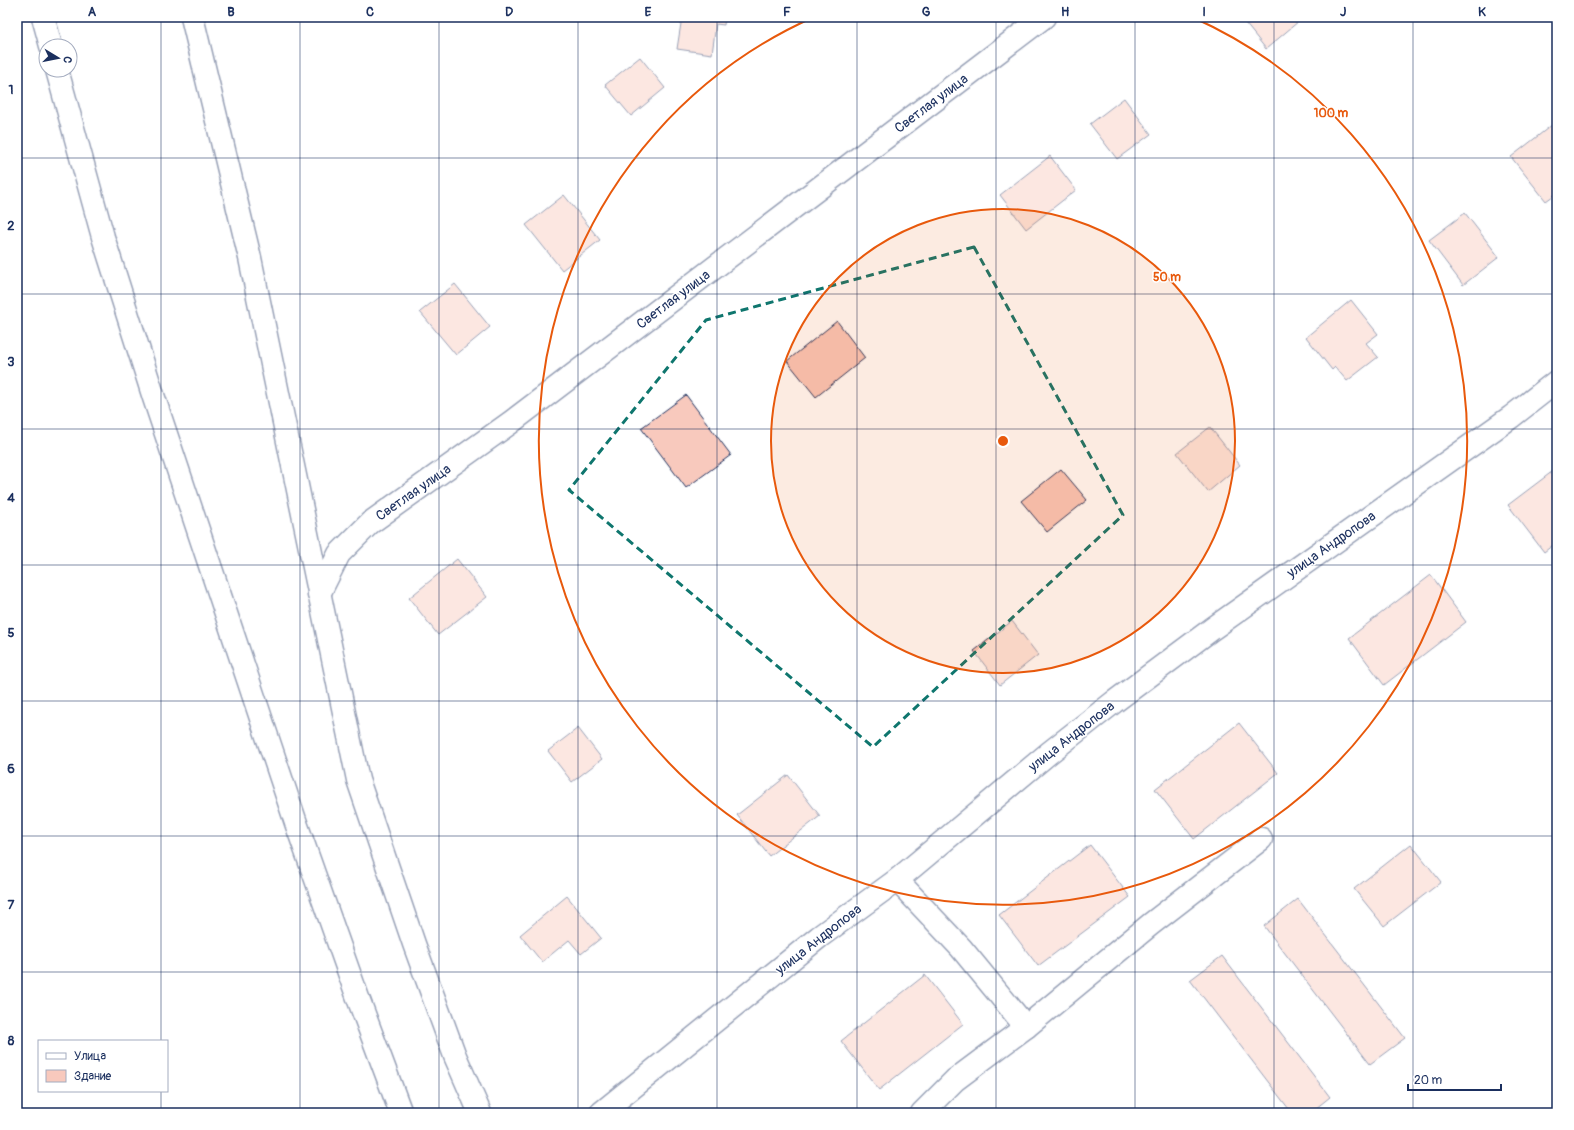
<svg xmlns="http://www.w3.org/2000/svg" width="1574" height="1130" font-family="Pangolin,sans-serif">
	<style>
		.building { fill: #f8c9bd; stroke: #1b2f5e }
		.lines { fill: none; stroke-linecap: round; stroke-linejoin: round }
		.minor-casing { stroke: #1b2f5e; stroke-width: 25 }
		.major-casing { stroke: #1b2f5e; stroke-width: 25 }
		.minor { stroke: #fff; stroke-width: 22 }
		.major { stroke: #fff; stroke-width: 22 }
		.marked { fill: none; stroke: #0f766e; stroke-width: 3; stroke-dasharray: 8 5; stroke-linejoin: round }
		.grid { fill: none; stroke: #1b2f5e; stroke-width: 1; stroke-opacity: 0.55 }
		.ring { fill: none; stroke: #e8590c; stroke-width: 2 }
		.labels { text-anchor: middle; stroke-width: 3; stroke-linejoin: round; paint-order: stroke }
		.street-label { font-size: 14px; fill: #1b2f5e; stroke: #fff }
		.centre { fill: #e8590c; stroke: #fff; stroke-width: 2 }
		.ring-label { font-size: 12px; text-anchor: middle; font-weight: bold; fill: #e8590c; stroke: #fff; stroke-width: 3; stroke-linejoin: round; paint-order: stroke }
		.neatline { fill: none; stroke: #1b2f5e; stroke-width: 1.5 }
		.grid-label { font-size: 13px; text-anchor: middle; font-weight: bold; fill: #1b2f5e }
	</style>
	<rect width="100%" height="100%" fill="#fff"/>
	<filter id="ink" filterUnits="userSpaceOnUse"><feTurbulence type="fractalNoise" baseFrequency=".025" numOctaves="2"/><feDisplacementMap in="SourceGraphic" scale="8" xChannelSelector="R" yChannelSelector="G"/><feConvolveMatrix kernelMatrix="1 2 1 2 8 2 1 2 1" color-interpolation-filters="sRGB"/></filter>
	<g filter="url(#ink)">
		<!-- building -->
		<g class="building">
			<path d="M682,17H725L724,25L716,24L712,54L677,49Z"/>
			<path d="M1242,17H1296L1299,21L1266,49L1241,18Z"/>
			<path d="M640,57L665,88L631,116L605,85Z"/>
			<path d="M1124,98L1151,134L1117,159L1090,124Z"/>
			<path d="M1557,121V193L1546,201L1511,157Z"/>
			<path d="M1050,156L1076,190L1026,229L1000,195Z"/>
			<path d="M564,195L600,240L562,270L526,225Z"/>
			<path d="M1465,213L1499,257L1463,285L1429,240Z"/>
			<path d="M455,284L490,327L456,355L420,312Z"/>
			<path d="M1351,300L1378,334L1366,343L1378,357L1347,381L1335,367L1332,370L1306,337Z"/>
			<path d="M837,321L865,358L816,397L787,361Z"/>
			<path d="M686,395L731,455L686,488L641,428Z"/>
			<path d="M1210,427L1240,465L1208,492L1177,453Z"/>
			<path d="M1557,468V542L1544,552L1508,505Z"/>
			<path d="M1061,469L1087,500L1047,532L1021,501Z"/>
			<path d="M457,559L487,597L438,635L409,598Z"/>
			<path d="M1431,575L1466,622L1384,685L1349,638Z"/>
			<path d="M1012,621L1038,655L1000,685L974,651Z"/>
			<path d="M1239,723L1278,773L1194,839L1155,789Z"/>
			<path d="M578,728L602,759L572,782L548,751Z"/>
			<path d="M788,775L820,816L769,856L737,815Z"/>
			<path d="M1411,844L1441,882L1384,926L1354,889Z"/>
			<path d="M1090,845L1130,897L1038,966L999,915Z"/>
			<path d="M567,896L601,938L581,954L569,940L542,962L520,935Z"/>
			<path d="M1298,899L1405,1038L1370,1064L1264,926Z"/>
			<path d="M1222,956L1330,1097L1310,1113H1292L1190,980Z"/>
			<path d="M925,975L963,1024L879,1090L841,1041Z"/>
		</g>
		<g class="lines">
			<defs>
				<g id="minor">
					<path d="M192,17L250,258L358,780L414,944L455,1056L480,1113"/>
					<path d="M319,594L339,554L370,523L510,423L1044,17"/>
					<path d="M897,880L961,948L1026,1027"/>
					<path d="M601,1113L819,937L897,880L1049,753L1114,702L1212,629L1511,417L1557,381"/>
					<path d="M922,1113L955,1080L1026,1027L1151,924L1261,839"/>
				</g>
				<g id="major">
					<path d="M43,17L51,46"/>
					<path d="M57,70L103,237L154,398L296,823L358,998L401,1113"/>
				</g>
			</defs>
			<!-- minor casing -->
			<use href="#minor" class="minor-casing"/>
			<!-- major casing -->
			<use href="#major" class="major-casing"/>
			<!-- minor -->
			<use href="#minor" class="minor"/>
			<!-- major -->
			<use href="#major" class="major"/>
		</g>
	</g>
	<!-- marked area -->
	<path d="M0 0H1574V1130H0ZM974,247L1123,515L873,747L569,490L706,320Z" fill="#fff" fill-opacity=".55" fill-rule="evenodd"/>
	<path class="marked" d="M974,247L1123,515L873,747L569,490L706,320Z"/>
	<!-- grid -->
	<path class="grid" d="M161,17V1041M300,17V1113M439,17V1113M578,17V1113M717,17V1113M857,17V1113M996,17V1113M1135,17V1113M1274,17V1113M1413,17V1113M17,158H1557M17,294H1557M17,429H1557M17,565H1557M17,701H1557M17,836H1557M17,972H1557M161,1091V1113"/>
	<!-- distance rings -->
	<circle cx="1003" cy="441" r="232" fill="#e8590c" fill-opacity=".12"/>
	<g class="ring">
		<circle cx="1003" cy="441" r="232"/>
		<path d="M1192 17A464 464 0 1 1 814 17"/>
	</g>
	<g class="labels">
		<!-- street labels -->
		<g class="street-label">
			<text transform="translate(931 103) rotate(-37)" y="5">Светлая улица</text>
			<text transform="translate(673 299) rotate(-37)" y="5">Светлая улица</text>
			<text transform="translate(413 492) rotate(-35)" y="5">Светлая улица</text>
			<text transform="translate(1331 544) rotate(-35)" y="5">улица Андропова</text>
			<text transform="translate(1071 736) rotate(-38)" y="5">улица Андропова</text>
			<text transform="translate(818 939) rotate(-38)" y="5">улица Андропова</text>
		</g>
	</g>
	<circle cx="1003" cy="441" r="6" class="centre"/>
	<g class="ring-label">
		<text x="1331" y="117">100 m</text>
		<text x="1167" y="281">50 m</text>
	</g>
	<!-- margin -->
	<rect width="1574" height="1130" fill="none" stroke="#fff" stroke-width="44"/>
	<!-- legend -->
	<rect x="38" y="1040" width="130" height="52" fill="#ffffff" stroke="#a4acbf"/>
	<rect x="46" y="1053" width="20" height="6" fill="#ffffff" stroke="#a4acbf"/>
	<text x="74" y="1060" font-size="12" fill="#1b2f5e">Улица</text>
	<rect x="46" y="1070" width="20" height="12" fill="#f8c9bd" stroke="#a4acbf"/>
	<text x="74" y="1080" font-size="12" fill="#1b2f5e">Здание</text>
	<!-- north arrow -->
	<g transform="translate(58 58) rotate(100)"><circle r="19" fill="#ffffff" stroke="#a4acbf"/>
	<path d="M0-3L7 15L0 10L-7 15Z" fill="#1b2f5e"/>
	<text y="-6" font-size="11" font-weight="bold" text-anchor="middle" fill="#1b2f5e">С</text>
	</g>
	<!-- scale -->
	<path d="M1408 1084v6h93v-6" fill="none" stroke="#1b2f5e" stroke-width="2"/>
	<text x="1414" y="1084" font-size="12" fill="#1b2f5e" stroke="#ffffff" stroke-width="3" paint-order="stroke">20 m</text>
	<rect x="22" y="22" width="1530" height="1086" class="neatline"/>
	<g class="grid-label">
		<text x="92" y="16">A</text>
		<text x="231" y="16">B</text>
		<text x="370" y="16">C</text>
		<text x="509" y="16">D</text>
		<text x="648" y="16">E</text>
		<text x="787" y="16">F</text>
		<text x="926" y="16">G</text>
		<text x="1065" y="16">H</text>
		<text x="1204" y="16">I</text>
		<text x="1343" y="16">J</text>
		<text x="1482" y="16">K</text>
		<text x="11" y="94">1</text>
		<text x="11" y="230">2</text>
		<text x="11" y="366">3</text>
		<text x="11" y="502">4</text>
		<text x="11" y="637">5</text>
		<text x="11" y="773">6</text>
		<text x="11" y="909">7</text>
		<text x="11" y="1045">8</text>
	</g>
</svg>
